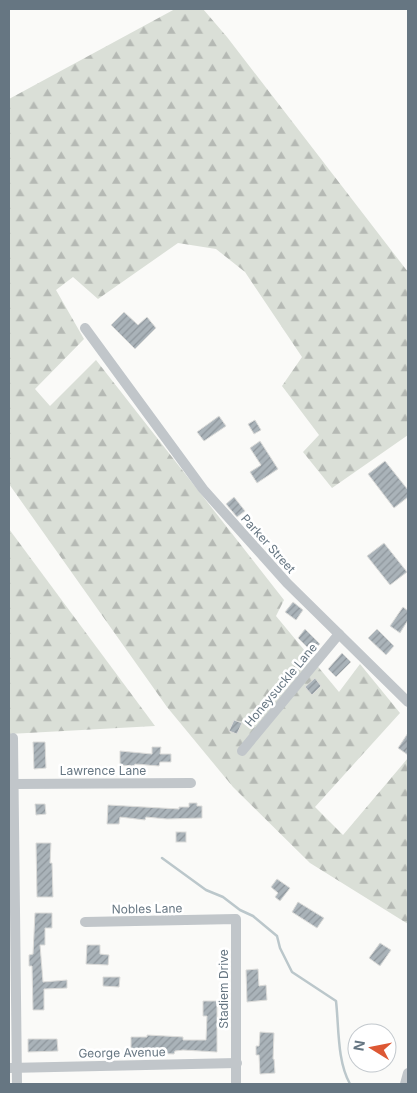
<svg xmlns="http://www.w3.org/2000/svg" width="417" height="1093" font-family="Inter,sans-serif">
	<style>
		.forest { fill: url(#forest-firs) }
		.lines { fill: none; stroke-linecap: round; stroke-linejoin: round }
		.stream { stroke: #bbc7cb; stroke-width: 2.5 }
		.building { fill: url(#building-hatch); stroke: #dcdcda }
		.minor { stroke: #c1c6ca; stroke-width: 10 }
		.labels { text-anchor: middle; stroke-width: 5; stroke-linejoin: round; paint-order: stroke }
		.street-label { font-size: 12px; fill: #667682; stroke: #fff }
	</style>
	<defs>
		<pattern id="forest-firs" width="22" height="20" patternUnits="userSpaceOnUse" patternTransform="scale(1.25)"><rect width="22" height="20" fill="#dadfd7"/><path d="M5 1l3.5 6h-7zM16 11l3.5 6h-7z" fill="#b5b9b4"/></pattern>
		<pattern id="building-hatch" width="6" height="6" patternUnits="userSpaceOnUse" patternTransform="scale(1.25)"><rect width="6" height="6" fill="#aab3b9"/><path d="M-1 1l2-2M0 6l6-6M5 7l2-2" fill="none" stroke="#8e969c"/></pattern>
	</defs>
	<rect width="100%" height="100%" fill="#fafaf8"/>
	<!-- forest -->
	<g class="forest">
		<path d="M175,9H203L227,37L408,272V435L332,488L303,452L319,435L282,386L302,357L245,272L216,249L178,243L98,299L73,277L56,290L84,339L35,389L50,406L96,360L284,600L276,616L339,692L360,664L400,713L315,807L343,835L408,758V924L310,863L233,787L167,707L9,484V99Z"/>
		<path d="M9,529L155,726L9,734Z"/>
	</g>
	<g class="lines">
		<!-- stream -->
		<path class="stream" d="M162,858L206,890L223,897L240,910L253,916L277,936L280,948L292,972L336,1001C339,1027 337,1061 350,1084"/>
	</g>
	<!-- building -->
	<g class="building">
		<path d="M124,312L138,325L147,317L156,328L135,349L111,325Z"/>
		<path d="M219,416L226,426L204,441L197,432Z"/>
		<path d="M255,420L261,430L254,434L248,424Z"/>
		<path d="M260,441L278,469L257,483L250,472L261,465L250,448Z"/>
		<path d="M385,461L408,490V497L394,508L368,474Z"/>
		<path d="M234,497L245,511L237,517L226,504Z"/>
		<path d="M384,543L407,572L390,585L367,556Z"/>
		<path d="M293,602L303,610L296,620L285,612Z"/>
		<path d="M403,607L408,611V620L400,633L390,626Z"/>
		<path d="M305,629L320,644L312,652L298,638Z"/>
		<path d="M377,629L394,646L386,655L368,638Z"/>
		<path d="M342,653L351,662L336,677L328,669Z"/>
		<path d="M315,678L321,686L312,695L305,687Z"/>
		<path d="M234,720L242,723L237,734L229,731Z"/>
		<path d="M408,733V755L398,748Z"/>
		<path d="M33,742H45L46,768L34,769Z"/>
		<path d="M152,747H161L160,754H171V762H160L159,766L135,764L134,766L120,765V751L152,754Z"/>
		<path d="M189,803H197V806H202V818L167,819L146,817L145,820L120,817L119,824H107L108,805L179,809V807H189Z"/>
		<path d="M35,804H45L46,814L36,815Z"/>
		<rect x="176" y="832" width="10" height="10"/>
		<path d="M36,843H51L50,863H52L53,897H37Z"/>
		<path d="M277,879L290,888L280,901L275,897L278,893L271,887Z"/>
		<path d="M298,902L324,918L317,928L292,912Z"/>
		<path d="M35,913H52V928H45V945H40L43,982L67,980V988L44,989V1010H33L32,966H29V955L33,954Z"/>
		<path d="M380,943L391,950L380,966L369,958Z"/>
		<path d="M87,945H100V954L109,955L108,965L86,964Z"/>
		<path d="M258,969L259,986L266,985L267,1000L247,1002L246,970Z"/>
		<path d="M103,977H120L119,987L103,986Z"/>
		<path d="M203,1001H217V1052L183,1050L175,1051L174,1054L146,1053V1050H131V1037H147V1035L183,1037V1040H206L207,1016H203Z"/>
		<path d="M260,1032L274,1033L273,1059H274L275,1073L260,1074L259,1055H256V1046H259Z"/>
		<path d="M28,1039H57L58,1051L28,1052Z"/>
	</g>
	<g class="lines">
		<!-- minor -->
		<g class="minor">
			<path d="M85,328L203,489L287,583L408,702"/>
			<path d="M13,738L17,1084"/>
			<path d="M242,751L339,634"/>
			<path d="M14,784L191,783"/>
			<path d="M85,922L236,919V1084"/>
			<path d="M9,1068L237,1063"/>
			<path d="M405,1084L408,1073"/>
		</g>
	</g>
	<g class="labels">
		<!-- street labels -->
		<g class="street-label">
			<text transform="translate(268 544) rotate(48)" y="4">Parker Street</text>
			<text transform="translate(281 685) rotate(-50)" y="4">Honeysuckle Lane</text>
			<text x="103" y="775">Lawrence Lane</text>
			<text transform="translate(147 909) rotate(-1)" y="4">Nobles Lane</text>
			<text transform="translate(224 989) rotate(-90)" y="4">Stadiem Drive</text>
			<text transform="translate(122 1053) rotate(-1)" y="4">George Avenue</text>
		</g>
	</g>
	<!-- border -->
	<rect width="417" height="1093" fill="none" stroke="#667682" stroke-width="20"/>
	<!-- north arrow -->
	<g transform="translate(372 1048) rotate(280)"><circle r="24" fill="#ffffff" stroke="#c2c8cd"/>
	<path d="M0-4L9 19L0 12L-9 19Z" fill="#dd5834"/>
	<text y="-8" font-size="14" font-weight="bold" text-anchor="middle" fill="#667682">N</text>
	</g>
</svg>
